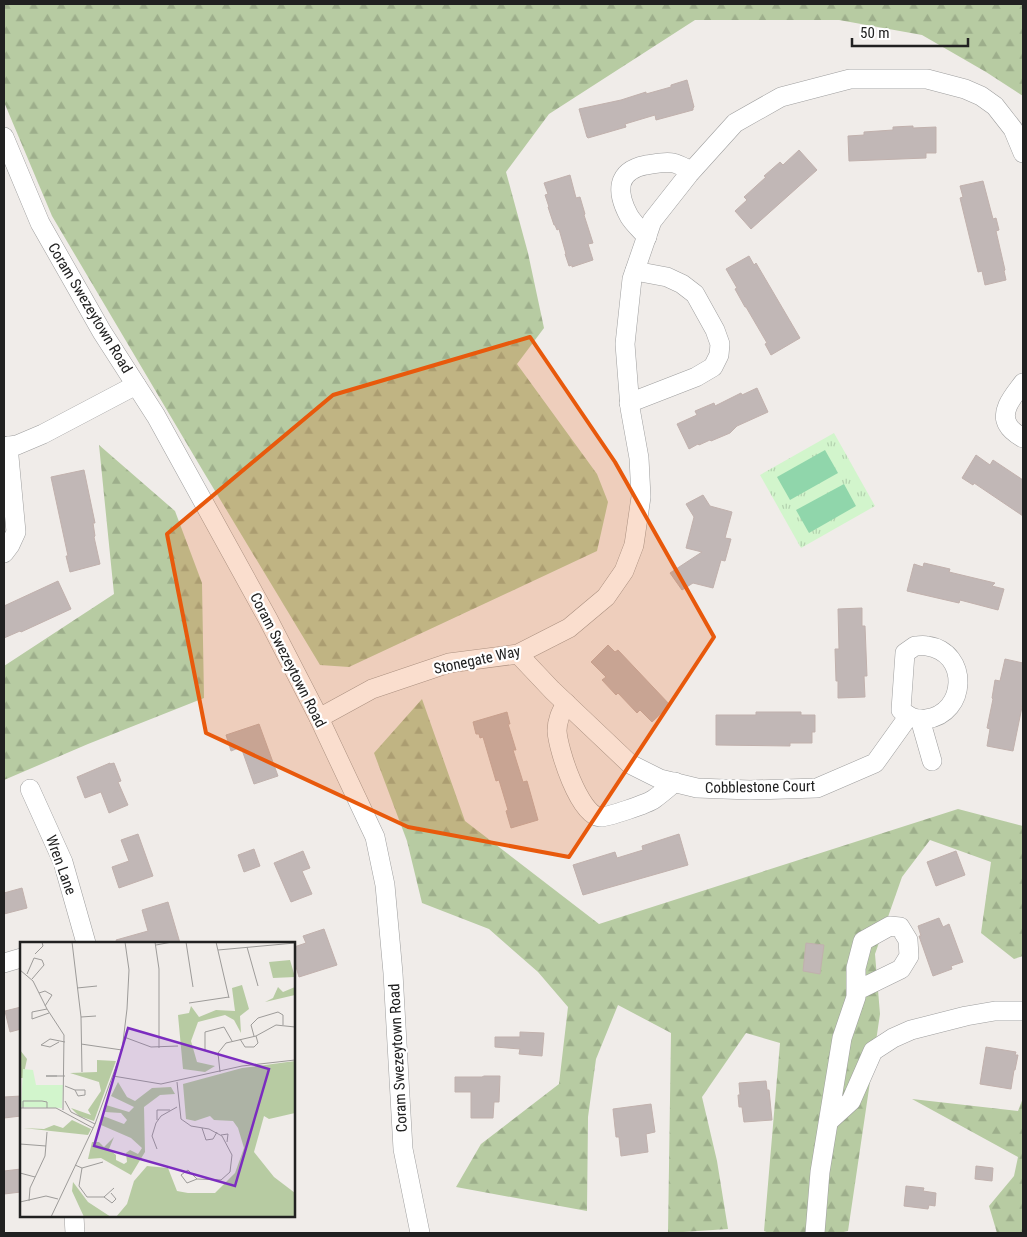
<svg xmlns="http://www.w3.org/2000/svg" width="1027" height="1237" font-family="'Roboto Condensed',sans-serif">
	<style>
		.forest { fill: url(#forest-firs) }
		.park { fill: url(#park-tufts) }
		.pitch { fill: #90d6ab }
		.building { fill: #c1b7b6; stroke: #c1b1ad }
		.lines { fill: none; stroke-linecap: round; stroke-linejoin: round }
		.minor-casing { stroke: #9e9e9e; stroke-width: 20 }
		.minor { stroke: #fff; stroke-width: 19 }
		.marked { fill: #e8590c; fill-opacity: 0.2; stroke: #e8590c; stroke-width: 4; stroke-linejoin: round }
		.labels { text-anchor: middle; stroke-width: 4.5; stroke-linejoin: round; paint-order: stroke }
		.street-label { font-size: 15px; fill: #212121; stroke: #fff }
		.inset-road { fill: none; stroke: #9d9b99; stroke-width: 1 }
		.view { fill: #7b2cbf; fill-opacity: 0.15; stroke: #7b2cbf; stroke-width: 2.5 }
		.inset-edge { fill: none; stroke: #212121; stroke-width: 2.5 }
	</style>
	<defs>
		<pattern id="forest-firs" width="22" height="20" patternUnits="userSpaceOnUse" patternTransform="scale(1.25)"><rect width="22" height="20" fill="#b7cba2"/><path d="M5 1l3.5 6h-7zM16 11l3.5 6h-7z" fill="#9dae8b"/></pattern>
		<pattern id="park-tufts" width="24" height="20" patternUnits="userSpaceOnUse" patternTransform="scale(1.25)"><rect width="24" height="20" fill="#d2f5cc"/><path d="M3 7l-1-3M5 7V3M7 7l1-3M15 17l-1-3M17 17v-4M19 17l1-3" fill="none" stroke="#b4d2af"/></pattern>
	</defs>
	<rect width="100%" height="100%" fill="#f0ece9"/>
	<!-- forest -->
	<g class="forest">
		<path d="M4,4H1023V96L986,72L922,35L839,20H695L549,114L506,172L528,253L544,328L517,364L597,474L608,502L597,551L349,667L320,665L203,471L52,216L4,102Z"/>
		<path d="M99,445L175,511L202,583L204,698L88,744L4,780V666L114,594Z"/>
		<path d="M422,699L465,821L599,924L958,809L1023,826V956L1014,959L981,933L991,862L930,840L902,877L875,954L880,1014L848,1231L839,1233H769L764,1231L780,1043L746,1033L702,1097L717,1161L728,1229L668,1233L671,1033L618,1005L596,1059L588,1117L587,1211L456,1187L481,1144L559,1084L568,1007L538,972L489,929L422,903L407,841L374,753Z"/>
		<path d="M1023,1098V1233H997L989,1206L1014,1176L1018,1157L912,1099L1018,1111Z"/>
	</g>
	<!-- park -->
	<path class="park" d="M834,433L875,506L801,548L760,475Z"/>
	<!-- pitch -->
	<g class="pitch">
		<path d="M825,450L838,473L790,500L777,477Z"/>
		<path d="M844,484L856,506L809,533L796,510Z"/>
	</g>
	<!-- building -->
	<g class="building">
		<path d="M687,80L694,107L693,108V110L656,120L655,115L625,124L626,127L588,138L587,137L579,109L621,100L646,92V94L671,87V85Z"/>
		<path d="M913,126V128L936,127V153H926V158L849,161L848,136L864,135V132L893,130V127Z"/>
		<path d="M799,150L817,170L751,229L735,211L747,200L744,197L766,177L764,176L780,162L783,165Z"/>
		<path d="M570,175L576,198L580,197L585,214L584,215L593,243L588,244L593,260L572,267V265L569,266L565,254H566L559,229L557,230L555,225H554L548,207H549L545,195L548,194L544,183Z"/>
		<path d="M983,181L993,219L996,218L999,230L996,231L1005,270L1004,271L1006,280L985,285L982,271L978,272L960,198L963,197L960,186Z"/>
		<path d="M749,256L754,265L756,263L800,338L771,355L765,344L767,343L746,307H745L735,289L737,288L726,269Z"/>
		<path d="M757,388L768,412L737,426L730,433L711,441L710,440L699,445L698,444L689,449L677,424L697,415L695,411L714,403L715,406L741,393L742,395Z"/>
		<path d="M976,455L990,465L993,460L1023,480V516L974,483L973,485L962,478Z"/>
		<path d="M84,470L95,523H93L95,536L94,537L100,564L70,572L66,556H68L51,477Z"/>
		<path d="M703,495L710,506L732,512L725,538L731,539L725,561L721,560L713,588L693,583L682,590L670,573L702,552L686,548L694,517L686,504Z"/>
		<path d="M924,563L950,569L949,572L995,583L992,586L1004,589L998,610L960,600L959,603L907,591L914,564L923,567Z"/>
		<path d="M58,581L71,609L21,632L20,631L4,638V606Z"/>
		<path d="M862,608V626H865L867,676H864L865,697L838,698V681H836L835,649H839L838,609Z"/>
		<path d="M608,645L615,652L618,650L670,705L652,722L640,710L637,713L618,693L616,695L602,680L606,677L591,662Z"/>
		<path d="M1005,659L1023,663V702L1013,751L987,746L990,729L987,728L993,699L992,698L995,680L1000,681Z"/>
		<path d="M507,712L510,724H508L516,750H513L523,782L527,781L538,820L511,828L506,811L508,810L499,780L496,781L483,737L480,738L479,734H476L473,722Z"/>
		<path d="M756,712H801V715H815V732H812V743H790V746L716,745V715H756Z"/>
		<path d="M259,724L278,776L254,784L241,747L231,751L226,735Z"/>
		<path d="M110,763V764L114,763L121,781L118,782L128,805L109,813L101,792L85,798L77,777Z"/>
		<path d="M138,834L153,876L119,888L112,867L129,861L121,840Z"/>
		<path d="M679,834L688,865L583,895L573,865L615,852L617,858L643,850L642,846Z"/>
		<path d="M254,849L260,866L244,872L238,855Z"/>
		<path d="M303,851L310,868L302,871L312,894L291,902L274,863Z"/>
		<path d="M956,851L965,875L936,886L927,862Z"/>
		<path d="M22,888L27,908L4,914V893Z"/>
		<path d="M168,902L180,943H117L116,940L148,931L142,910Z"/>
		<path d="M939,918L943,927L949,924L963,962L951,966L952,969L933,976L919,936H921L918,926Z"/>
		<path d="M324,929L337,965L299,977L294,960V947L306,943L303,936Z"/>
		<path d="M806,943L824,945L820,974L803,971Z"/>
		<path d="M21,1007V1029L10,1032L5,1011Z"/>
		<path d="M520,1032L544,1033L542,1056L519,1054L520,1049L495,1047V1037H520Z"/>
		<path d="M986,1047L1016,1052L1015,1055H1018L1015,1070H1014L1011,1089L980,1084Z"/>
		<path d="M484,1076H500L499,1102H494L493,1118H471V1092H455V1077H482Z"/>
		<path d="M766,1081L767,1090H769L772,1120L744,1122L742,1107H739L738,1095H740L739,1083Z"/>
		<path d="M21,1096V1116L4,1118V1097Z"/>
		<path d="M651,1104L655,1132L646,1134L648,1152L621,1156L619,1137H616L613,1109Z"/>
		<path d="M976,1166L993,1168L992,1181L975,1179Z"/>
		<path d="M21,1169V1192L4,1194V1171Z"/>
		<path d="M906,1186L924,1188L923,1191L936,1193L935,1206L929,1205L928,1209L904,1206Z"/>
	</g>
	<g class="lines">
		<defs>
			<g id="minor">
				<path d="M4,137L40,223L102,332L156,416L268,619L319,718L375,837L385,885L393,973L403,1149L420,1233"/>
				<path d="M647,237C641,230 633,223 629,216C616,192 616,171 646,165C654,164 665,161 673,163C679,164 685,168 691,171"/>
				<path d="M1023,383C1015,394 999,411 1008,425C1011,431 1018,435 1023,438"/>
				<path d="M629,403L696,377L713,367L719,355L720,344L715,330L695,294L682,284L667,277L635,271"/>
				<path d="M4,447L17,445L43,434L136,385"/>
				<path d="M4,553L10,545L16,532L8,446"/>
				<path d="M915,646C919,646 923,645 927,646C970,652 967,714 926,719C915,720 909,717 901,710L905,653Z"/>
				<path d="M518,654L552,690L630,764L660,779L697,788L750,790L817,788L875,763L908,717"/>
				<path d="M566,703C561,712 557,720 557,731C558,749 579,815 600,817C608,817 647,804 654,799C661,794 668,788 675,782"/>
				<path d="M319,718L372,689L449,663L518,654L569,628L606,597L624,571L634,545L641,497L639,458L630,408L625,344L632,279L652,221L689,174L735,123L781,97L850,79H927L965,89L981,96L995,106L1013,129L1023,153"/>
				<path d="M920,719L932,761"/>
				<path d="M30,789L63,862L86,943"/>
				<path d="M4,963L21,958"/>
				<path d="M829,1121L851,1101L873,1051L893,1038L911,1030L966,1016L995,1011H1023"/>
				<path d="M74,1216L75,1233"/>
				<path d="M815,1233L820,1172L842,1038L856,997V968L863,941L890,926L900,927L908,940L909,956L901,969L856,991"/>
			</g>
		</defs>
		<!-- minor casing -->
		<use href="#minor" class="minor-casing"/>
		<!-- minor -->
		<use href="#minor" class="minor"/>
	</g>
	<!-- marked area -->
	<path class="marked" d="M530,337L615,462L714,637L569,857L408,827L206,733L167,534L333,395Z"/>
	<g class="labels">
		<!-- street labels -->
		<g class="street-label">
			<text transform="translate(90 308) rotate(59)" y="5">Coram Swezeytown Road</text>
			<text transform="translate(288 660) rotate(63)" y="5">Coram Swezeytown Road</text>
			<text transform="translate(477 660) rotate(-12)" y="5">Stonegate Way</text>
			<text transform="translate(760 787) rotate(-1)" y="5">Cobblestone Court</text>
			<text transform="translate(61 865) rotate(70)" y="5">Wren Lane</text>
			<text transform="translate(398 1058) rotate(-93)" y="5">Coram Swezeytown Road</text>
		</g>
	</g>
	<!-- overview -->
	<g transform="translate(20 942)">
		<rect width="275" height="275" fill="#f0ece9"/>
		<path d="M270,18L275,35L253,36L249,20ZM222,43L229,67L220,74L221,91L214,78L205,73L178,80L171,99L177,120L195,124L185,130L163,127L158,73L169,71L171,64L179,75L196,68L215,69L212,46ZM258,45L263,50L275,45V53L245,60L253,56ZM0,108L7,117L3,136H0ZM77,118L96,119L74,179L59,174L51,166L71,173L68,168L81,149L79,140L50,131L77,130ZM275,119V171L249,177L244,174L234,210L254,235L275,251V275H96L107,262L114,239L127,224L148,226L157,249L168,251H195L215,231L224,206L218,186L213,179L194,178L190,174L175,179L166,177L163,142L222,126ZM98,140L107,155L115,159L132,146L151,145L155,152L140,153L124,165L125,210L111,233L81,216L68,217L72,200H79L84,205L94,195L89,207L96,213V218L104,222L107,220L106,211L110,208L118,212L122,206L111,196L81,183L83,174L104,182L107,178L101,171L85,170L86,163L109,170L114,165L91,154ZM52,178L71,187L68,193L3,186L24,187L34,183L43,186ZM53,240L68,260L91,275H64L52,249Z" fill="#b7cba2"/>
		<path d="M3,127L13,128L16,143H43L42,166L1,165Z" fill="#d2f5cc"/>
		<path class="inset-road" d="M52,0L61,75L62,130M135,0L139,27V106M166,0L173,45M196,0L209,56M136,3L152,0M227,5L238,44M198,8L275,1M15,12L23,4L22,0M0,28L13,39L27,67L44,93L43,168M7,32L14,16L22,18L24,23L12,37M57,46L77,44M19,51L25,49L32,53L25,64M169,61L209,55M27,67L12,70V77L29,71M61,75L76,74M234,94L231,83L238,76L258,70L263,73V83M104,95L131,105L158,104M220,97L225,105H234L238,101L236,94M39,100L30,105L21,103L30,97L45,100M61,102L102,108M198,113L185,108V90L204,85L212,99M200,130L198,111L206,101L236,94L256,83L275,85M37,134H26H45M93,134L141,142L222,124L275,118M157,140L161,177L171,184L189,187L202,194L212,213L210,230L201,238L177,237L167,241L161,233L168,228L177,237M45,144L55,148L58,154L65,153V148H55M45,159L51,170L75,182M0,166H36L73,186M3,166V159H22L27,160V166M137,178V168H150M182,186L186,198L193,197L197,190M201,193L208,192L207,200M0,202L26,204M137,207L132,194L136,181L141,174L157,165M55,223L62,226L59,244L67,255H84L94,246M62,226L83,220M0,231L15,235M84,255L92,261L96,257L91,251M9,259L10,246L25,214L27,190M0,260L26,254L38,257M31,275L75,182L102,108L107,67L109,28L105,0"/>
		<path class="view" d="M108,86L249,127L215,244L74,204Z"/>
		<rect width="275" height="275" class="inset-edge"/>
	</g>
	<!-- border -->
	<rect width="1027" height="1237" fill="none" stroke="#212121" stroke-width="10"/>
	<!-- scale -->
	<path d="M852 38v8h116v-8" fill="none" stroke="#212121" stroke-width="2.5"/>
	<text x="860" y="38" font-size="15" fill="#212121" stroke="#ffffff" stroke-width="4" paint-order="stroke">50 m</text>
</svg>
